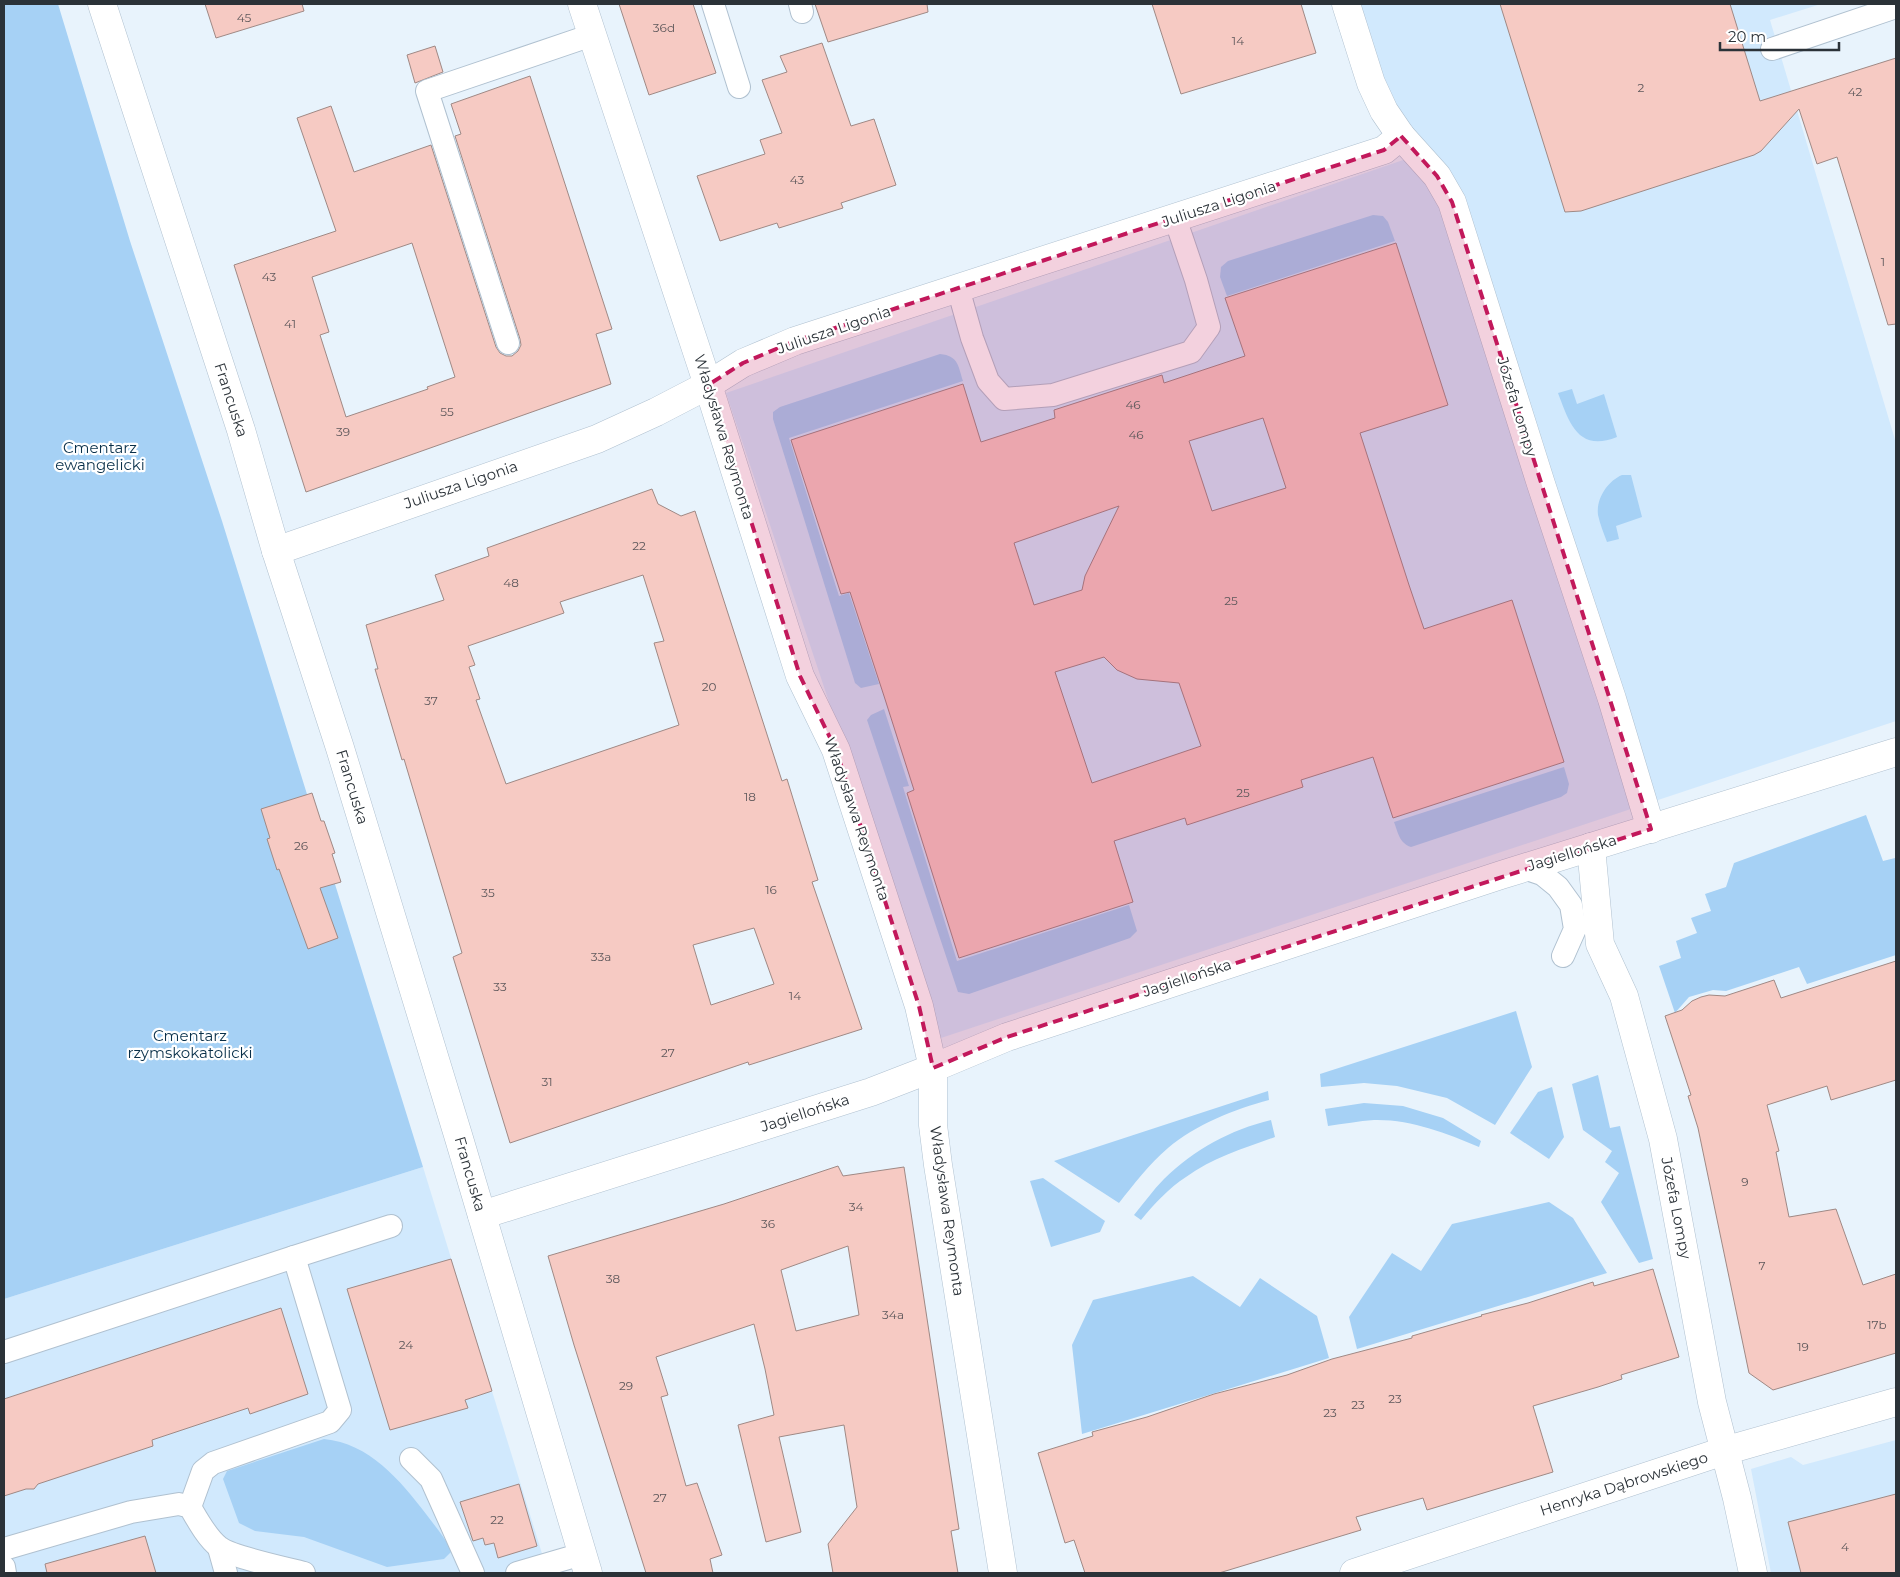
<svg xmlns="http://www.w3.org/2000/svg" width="1900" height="1577" font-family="Montserrat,sans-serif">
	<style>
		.built { fill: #d1e9fd }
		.green { fill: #a6d1f5 }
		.building { fill: #f6cac3; stroke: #9f8985; fill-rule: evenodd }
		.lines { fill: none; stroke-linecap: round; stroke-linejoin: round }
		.lane-casing { stroke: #b0c1d0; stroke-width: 24 }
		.street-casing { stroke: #b0c1d0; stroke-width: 29 }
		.secondary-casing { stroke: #b0c1d0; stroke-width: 29 }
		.lane { stroke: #fff; stroke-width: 22 }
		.street { stroke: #fff; stroke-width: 28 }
		.secondary { stroke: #fff; stroke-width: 28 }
		.marked { fill: #c2185b; fill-opacity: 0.2; stroke: #c2185b; stroke-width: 4; stroke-dasharray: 10 6; stroke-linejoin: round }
		.labels { text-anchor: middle; stroke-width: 4.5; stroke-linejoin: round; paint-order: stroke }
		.number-label { font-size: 12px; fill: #5e585b }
		.street-label { font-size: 15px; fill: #2b3238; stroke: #fff }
		.park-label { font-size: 15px; fill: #09304a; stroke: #fff }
	</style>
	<rect width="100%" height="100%" fill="#e8f3fc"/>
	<!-- built -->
	<g class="built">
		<path d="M1360,4H1821L1770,20L1896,443V721L941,1038L726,393L1406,159Z"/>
		<path d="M423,1167L548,1573H4V1299Z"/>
		<path d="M1896,1440V1573H1771L1751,1469L1791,1457L1803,1465Z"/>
	</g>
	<!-- green -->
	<g class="green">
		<path d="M4,4H58L130,241L222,521L423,1167L4,1299Z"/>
		<path d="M1373,215L1383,216L1388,222L1395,241L1227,296L1220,277L1221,267L1228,261Z"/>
		<path d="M940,354C959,356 958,366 963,381L789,438L839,596L849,593L879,684L861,688L855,683L773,419V412L780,407Z"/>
		<path d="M1572,389L1577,404L1604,394L1617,437C1578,453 1569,422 1558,393Z"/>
		<path d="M1622,475H1631L1642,517L1616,526L1619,539L1607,542C1604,534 1600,524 1598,515C1596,498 1608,481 1622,475Z"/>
		<path d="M884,709L909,786L903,787L957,961L1129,905L1137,931L1130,938L969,994L958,992L867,720L871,715Z"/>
		<path d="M1564,767L1569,784L1567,793L1561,797L1411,847C1399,843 1398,832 1394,822Z"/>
		<path d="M1866,815L1883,861L1895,858L1896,862V955L1807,984L1799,967L1726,991L1713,990L1689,997L1675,1013L1659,966L1681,958L1676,941L1697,933L1691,918L1711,911L1705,894L1726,887L1734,863Z"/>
		<path d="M1516,1011L1532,1067L1495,1125L1447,1098L1397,1086L1364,1083L1321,1087L1320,1074Z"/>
		<path d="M1598,1075L1610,1128L1620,1126L1653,1259L1639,1263L1601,1202L1619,1173L1605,1162L1612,1151L1583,1130L1572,1084Z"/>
		<path d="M1552,1087L1564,1137L1549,1159L1510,1133L1538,1092Z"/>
		<path d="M1268,1091L1269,1100C1235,1109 1195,1125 1168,1148C1149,1164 1134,1184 1119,1203L1054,1161Z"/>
		<path d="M1364,1103L1403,1106L1443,1118L1481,1141L1479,1147C1446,1133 1410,1119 1374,1120C1359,1121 1343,1124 1328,1126L1325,1109Z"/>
		<path d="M1271,1120L1275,1137C1245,1148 1212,1158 1186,1177C1169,1188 1154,1204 1141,1220L1134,1215C1144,1203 1153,1190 1164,1179C1195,1149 1230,1130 1271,1120Z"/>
		<path d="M1043,1178L1105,1221L1100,1232L1051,1247L1030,1181Z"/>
		<path d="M1549,1202L1573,1218L1607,1273L1357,1349L1349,1317L1392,1253L1421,1271L1452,1224Z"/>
		<path d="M1193,1276L1240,1307L1260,1278L1317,1316L1329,1358L1082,1434L1072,1345L1093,1300Z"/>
		<path d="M324,1439C369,1443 400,1480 426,1514C435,1526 445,1538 452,1551L444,1559L387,1567L304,1537L255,1531L239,1523L223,1479L227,1471Z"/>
	</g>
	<!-- building -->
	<g class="building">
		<path d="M205,4H302L304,11L216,38Z"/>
		<path d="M619,4H693L716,73L649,95Z"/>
		<path d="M815,4H927L928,12L828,42Z"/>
		<path d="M1152,4H1301L1316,53L1181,94Z"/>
		<path d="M1500,4H1730L1760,101L1896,58V324L1888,325L1837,157L1817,164L1799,109L1761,151L1754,155L1581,211L1565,212Z"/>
		<path d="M822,43L851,126L874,119L896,185L841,203L843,208L779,228L777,223L720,241L697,176L765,154L760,140L782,133L762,80L787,72L780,56Z"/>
		<path d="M435,46L443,72L415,83L407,55Z"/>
		<path d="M530,76L612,329L596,334L611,384L306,492L234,265L336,231L297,118L331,106L354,172L431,145L496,347L500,353L506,356H512L518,351L521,345L520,339L455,136L461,134L451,104ZM412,243L455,377L427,387L428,389L346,417L320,335L329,332L312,277Z"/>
		<path d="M1396,243L1448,405L1360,433L1409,585L1424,629L1512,600L1564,762L1393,818L1373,757L1301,780L1303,787L1187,825L1185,818L1114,841L1133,902L959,958L907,793L914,790L884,696L850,592L841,594L791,440L963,384L981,442L1055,418L1054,410L1162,375L1164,383L1245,356L1225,298ZM1263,418L1286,488L1212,511L1189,441ZM1119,506L1085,576L1082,590L1034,605L1014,543ZM1104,657L1117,670L1137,679L1179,683L1201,746L1092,783L1055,672Z"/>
		<path d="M652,489L658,504L681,516L695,511L782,781L787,779L818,880L812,882L862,1029L749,1065L748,1062L510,1143L453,957L462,953L404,759L402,760L375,669H378L366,625L444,600L435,575L489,556L487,548ZM643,575L664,641L654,643L679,725L506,784L476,700L480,699L469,667L475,665L468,646L564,613L560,602ZM754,928L774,984L711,1005L693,945Z"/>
		<path d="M312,793L321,821H324L335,853L332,854L341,882L320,888L338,938L308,949L279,869L277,870L267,839L270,838L261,809Z"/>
		<path d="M1896,961V1080L1831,1100L1827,1086L1767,1105L1779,1151L1776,1152L1789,1217L1836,1209L1863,1285L1896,1274V1353L1773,1390L1749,1373L1698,1128L1688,1096L1691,1095L1665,1016L1682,1010L1692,1001L1701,997L1709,995L1725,996L1774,980L1781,998Z"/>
		<path d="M838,1166L843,1176L904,1167L959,1529L951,1531L958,1573H833L828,1544L857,1507L844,1425L779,1437L801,1532L766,1542L738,1425L774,1415L765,1369L754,1324L656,1357L668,1395L661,1397L686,1486L697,1483L722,1555L710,1559L713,1573H646L574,1345L548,1256L724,1204ZM848,1246L859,1315L796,1331L781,1270Z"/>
		<path d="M451,1259L492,1391L465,1400L468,1408L390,1430L347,1289Z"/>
		<path d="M1653,1269L1679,1357L1621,1375L1622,1379L1598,1387L1533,1406L1553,1472L1427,1510L1423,1498L1356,1517L1361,1530L1219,1573H1085L1074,1540L1065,1543L1038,1453L1093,1436L1092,1432L1147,1417L1214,1394L1287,1375L1332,1359L1412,1338V1336L1482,1316L1481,1315L1528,1303L1593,1282L1594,1286Z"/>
		<path d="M281,1308L308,1394L250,1414L248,1408L152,1440L153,1446L38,1484L34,1489H26L4,1496V1399Z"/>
		<path d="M519,1484L537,1546L498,1558L494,1543L485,1545L483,1538L473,1541L460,1502Z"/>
		<path d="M1896,1494V1573H1801L1788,1522Z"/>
		<path d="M145,1536L156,1573H47L45,1564Z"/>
	</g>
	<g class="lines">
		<defs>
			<g id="lane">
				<path d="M713,4L739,87"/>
				<path d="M800,4L802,12"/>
				<path d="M1772,49L1896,7"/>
				<path d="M958,288L972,338L988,381L1004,399L1053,395L1191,352L1209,327L1196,280L1175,218"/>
				<path d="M508,343L427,91L592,35"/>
				<path d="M1524,868L1542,874L1558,887L1571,905L1575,929L1563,956"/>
				<path d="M294,1257L391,1226"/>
				<path d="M4,1352L294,1257L340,1410L330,1422L213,1463L203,1471L190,1507"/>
				<path d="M411,1459L431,1479L473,1573"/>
				<path d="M219,1548L226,1573"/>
				<path d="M4,1549L131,1512L179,1504L190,1507C197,1519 207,1538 219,1547C231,1557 285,1568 304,1573"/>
				<path d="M4,1567L5,1573"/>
				<path d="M517,1573L582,1554"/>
			</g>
			<g id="street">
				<path d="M582,4L708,385L800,676L836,750L919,1006L933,1068V1125L938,1165L1003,1573"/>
				<path d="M1346,4L1371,83L1384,111L1401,136L1437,176L1452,202L1541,484L1612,699L1651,829"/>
				<path d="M276,551L597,439L656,412L708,385L743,363L795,341L1384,150L1401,136"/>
				<path d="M1591,847L1600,944L1624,996L1663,1139L1712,1402L1737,1498L1753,1573"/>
				<path d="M482,1215L871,1092L933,1068L1007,1037L1501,875L1896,752"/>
				<path d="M1354,1573L1724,1451L1896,1402"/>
			</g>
			<path id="secondary" d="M102,4L241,430L276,551L340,748L458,1135L588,1573"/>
		</defs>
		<!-- lane casing -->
		<use href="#lane" class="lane-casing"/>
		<!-- street casing -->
		<use href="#street" class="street-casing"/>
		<!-- secondary casing -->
		<use href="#secondary" class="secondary-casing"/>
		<!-- lane -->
		<use href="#lane" class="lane"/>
		<!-- street -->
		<use href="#street" class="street"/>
		<!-- secondary -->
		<use href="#secondary" class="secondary"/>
	</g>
	<!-- marked area -->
	<path class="marked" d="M1401,136L1437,176L1452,202L1651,829L1007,1037L933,1068L919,1006L836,750L800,676L708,385L743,363L795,341L1384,150Z"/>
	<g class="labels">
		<!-- number labels -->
		<g class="number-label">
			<text x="244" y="22">45</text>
			<text x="664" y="32">36d</text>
			<text x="1238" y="45">14</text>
			<text x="1641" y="92">2</text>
			<text x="1855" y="96">42</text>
			<text x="797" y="184">43</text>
			<text x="1883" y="266">1</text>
			<text x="269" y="281">43</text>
			<text x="290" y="328">41</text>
			<text x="1133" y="409">46</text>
			<text x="447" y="416">55</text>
			<text x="343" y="436">39</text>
			<text x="1136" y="439">46</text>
			<text x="639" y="550">22</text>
			<text x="511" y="587">48</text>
			<text x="1231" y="605">25</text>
			<text x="709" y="691">20</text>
			<text x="431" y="705">37</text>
			<text x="1243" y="797">25</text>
			<text x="750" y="801">18</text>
			<text x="301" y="850">26</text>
			<text x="771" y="894">16</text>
			<text x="488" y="897">35</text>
			<text x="601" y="961">33a</text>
			<text x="500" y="991">33</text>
			<text x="795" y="1000">14</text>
			<text x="668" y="1057">27</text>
			<text x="547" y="1086">31</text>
			<text x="1745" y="1186">9</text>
			<text x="856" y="1211">34</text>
			<text x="768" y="1228">36</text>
			<text x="1762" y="1270">7</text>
			<text x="613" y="1283">38</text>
			<text x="893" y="1319">34a</text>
			<text x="1877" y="1329">17b</text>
			<text x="406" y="1349">24</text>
			<text x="1803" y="1351">19</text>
			<text x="626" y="1390">29</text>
			<text x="1395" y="1403">23</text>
			<text x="1358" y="1409">23</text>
			<text x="1330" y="1417">23</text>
			<text x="660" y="1502">27</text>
			<text x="497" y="1524">22</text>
			<text x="1845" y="1551">4</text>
		</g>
		<!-- street labels -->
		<g class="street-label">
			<text transform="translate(1219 204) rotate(-18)" y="5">Juliusza Ligonia</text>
			<text transform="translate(834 330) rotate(-19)" y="5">Juliusza Ligonia</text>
			<text transform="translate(231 400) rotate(72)" y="5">Francuska</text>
			<text transform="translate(1517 407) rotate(73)" y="5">Józefa Lompy</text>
			<text transform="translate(724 437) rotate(73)" y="5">Władysława Reymonta</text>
			<text transform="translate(461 485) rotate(-19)" y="5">Juliusza Ligonia</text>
			<text transform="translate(352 787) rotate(73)" y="5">Francuska</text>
			<text transform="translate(857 819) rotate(71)" y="5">Władysława Reymonta</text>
			<text transform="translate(1572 853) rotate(-17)" y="5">Jagiellońska</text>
			<text transform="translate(1187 978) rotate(-18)" y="5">Jagiellońska</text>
			<text transform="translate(805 1113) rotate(-18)" y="5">Jagiellońska</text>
			<text transform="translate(470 1174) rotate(74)" y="5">Francuska</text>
			<text transform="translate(1676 1208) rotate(79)" y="5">Józefa Lompy</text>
			<text transform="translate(947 1211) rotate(82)" y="5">Władysława Reymonta</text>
			<text transform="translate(1624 1484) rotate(-18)" y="5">Henryka Dąbrowskiego</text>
		</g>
		<!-- park labels -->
		<g class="park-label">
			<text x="100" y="453">Cmentarz<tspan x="100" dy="17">ewangelicki</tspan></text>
			<text x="190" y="1041">Cmentarz<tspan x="190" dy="17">rzymskokatolicki</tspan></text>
		</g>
	</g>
	<!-- border -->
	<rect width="1900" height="1577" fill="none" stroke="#2b3238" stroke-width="10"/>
	<!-- scale -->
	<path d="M1720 42v8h119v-8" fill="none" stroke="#2b3238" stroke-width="2.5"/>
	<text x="1728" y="42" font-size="15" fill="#2b3238" stroke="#ffffff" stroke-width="4" paint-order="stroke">20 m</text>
</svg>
